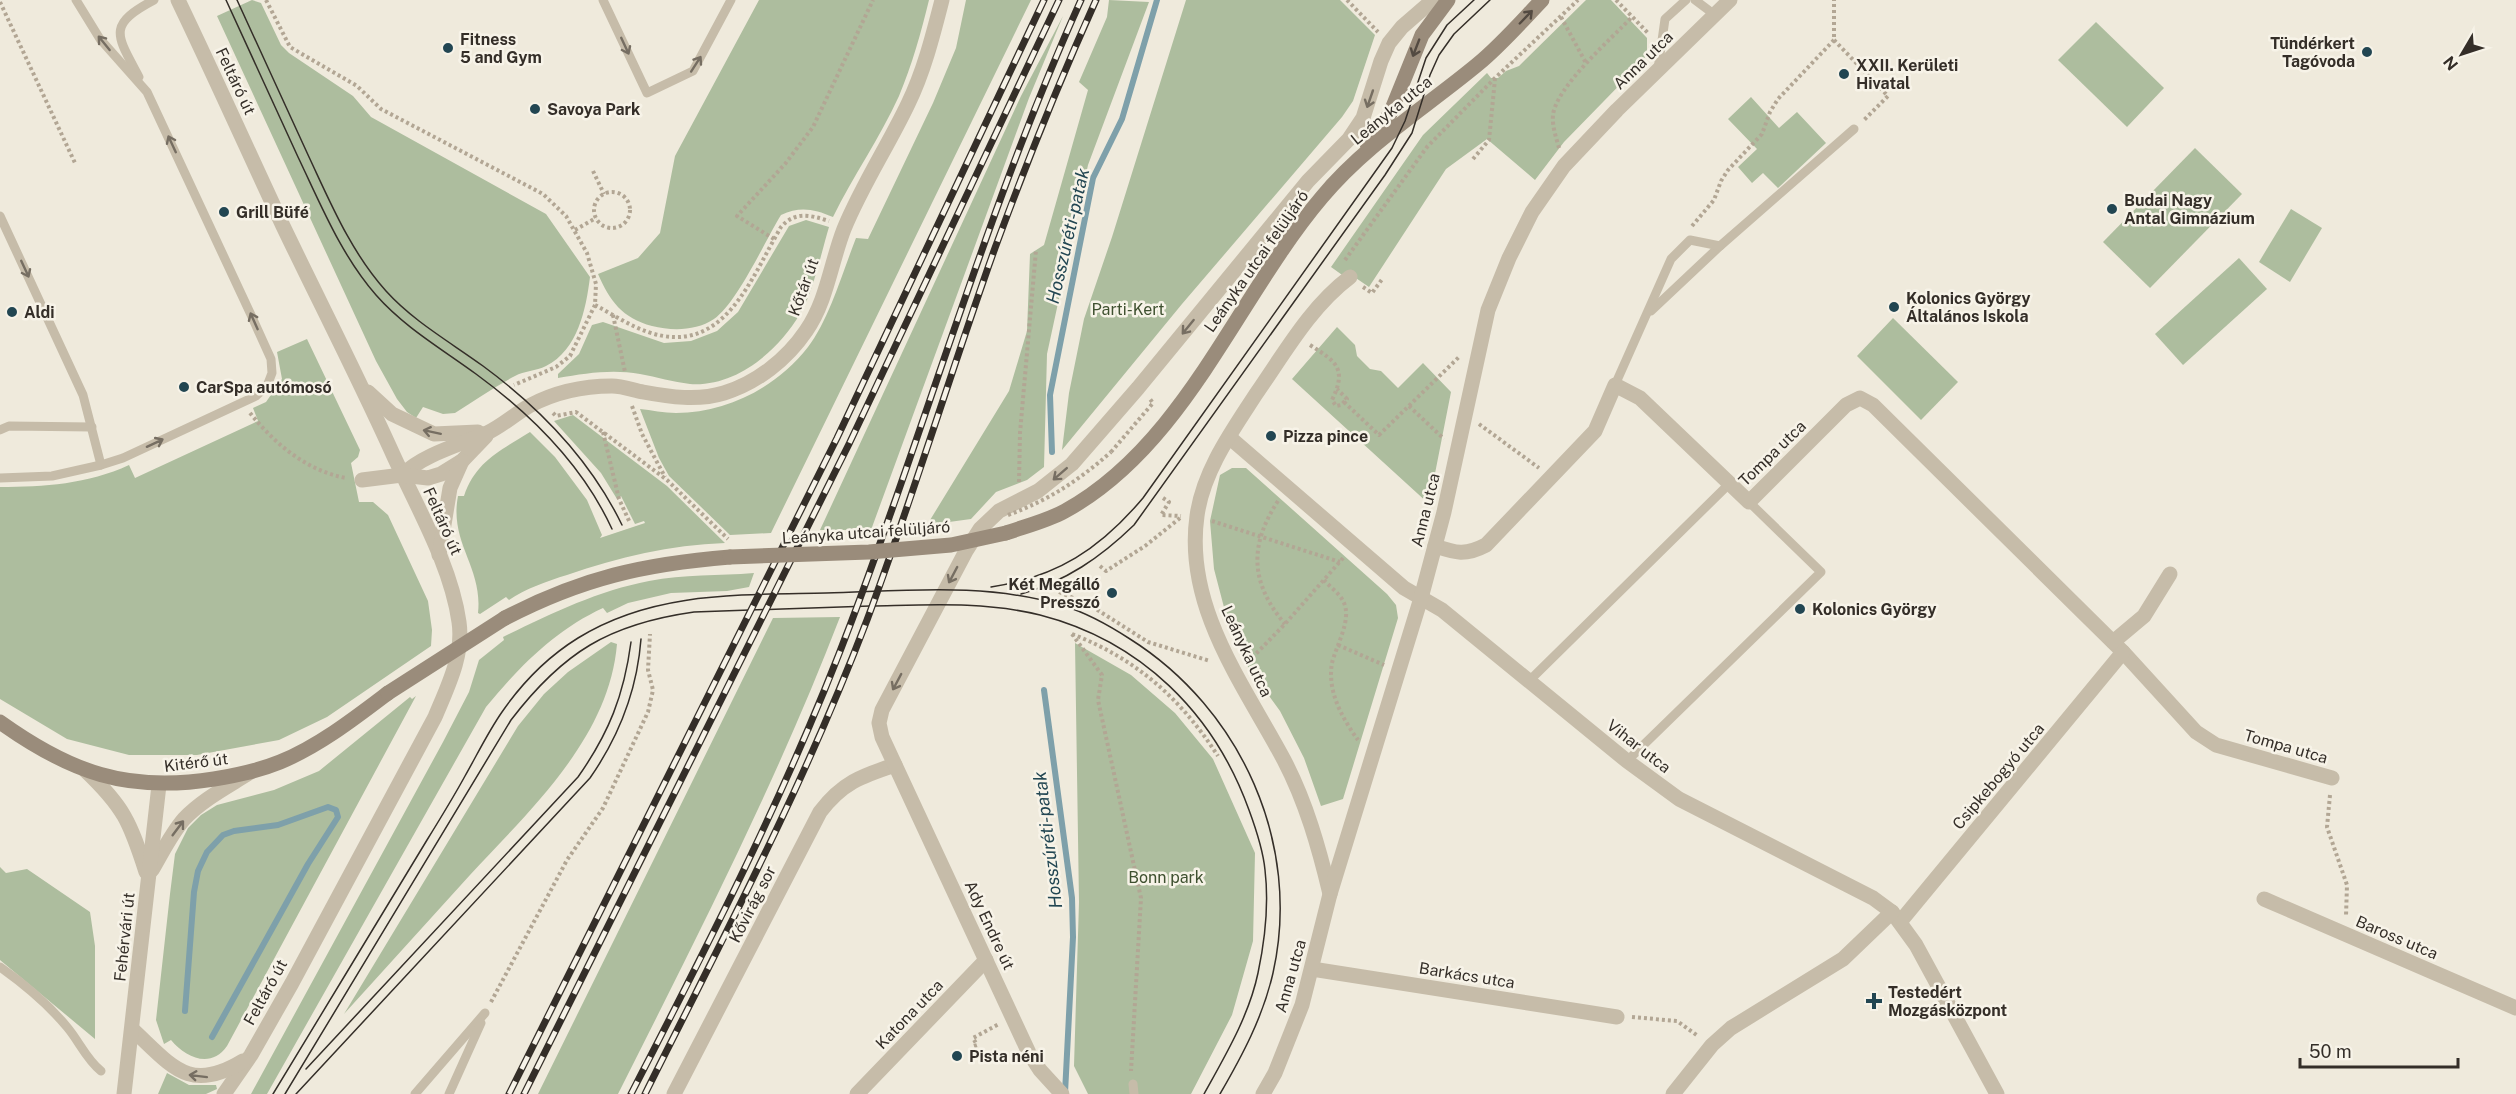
<svg xmlns="http://www.w3.org/2000/svg" width="2516" height="1094" font-family="'Public Sans',sans-serif">
	<style>
		.green { fill: #adbd9e }
		.lines { fill: none; stroke-linecap: round; stroke-linejoin: round }
		.stream { stroke: #7ea0aa; stroke-width: 6 }
		.path { stroke: #b2a694; stroke-width: 4; stroke-dasharray: 3 3; stroke-linecap: butt }
		.service { stroke: #c6bca9; stroke-width: 9 }
		.minor { stroke: #c6bca9; stroke-width: 15 }
		.tertiary { stroke: #c6bca9; stroke-width: 15 }
		.secondary { stroke: #9a8c7b; stroke-width: 15 }
		.tram { stroke: #342e28; stroke-width: 1.5 }
		.rail-casing { stroke: #342e28; stroke-width: 7 }
		.rail { stroke: #f7f3e8; stroke-width: 4.5; stroke-dasharray: 14; stroke-linecap: butt }
		.path-bridge { stroke: #b2a694; stroke-width: 4; stroke-dasharray: 3 3; stroke-linecap: butt }
		.secondary-bridge { stroke: #9a8c7b; stroke-width: 15 }
		.oneway { stroke: #534a41 }
		.oneway2 { stroke: #766e62 }
		.poi-dot { fill: #224652; stroke: #f7f3e8; stroke-width: 2 }
		.labels { text-anchor: middle; stroke-width: 5; stroke-linejoin: round; paint-order: stroke }
		.poi-label { font-size: 16px; font-weight: bold; fill: #342e28; stroke: #f7f3e8; text-anchor: start }
		.street-label { font-size: 16px; fill: #342e28; stroke: #f7f3e8 }
		.park-label { font-size: 16px; fill: #3e502f; stroke: #f7f3e8 }
		.water-label { font-size: 18px; font-style: italic; fill: #224652; stroke: #f7f3e8 }
	</style>
	<rect width="100%" height="100%" fill="#efeadc"/>
	<!-- green -->
	<g class="green">
		<path d="M252,0L261,3L281,45L289,53L353,96L371,117L546,214L590,277C586,309 578,350 546,366C536,371 524,371 515,376C494,387 474,401 455,413L443,414L423,407L416,418L407,412L397,399L376,361L217,16Z"/>
		<path d="M759,0H929C921,33 912,65 899,96C880,138 853,176 833,217C814,209 800,206 781,215C765,241 737,303 714,319C696,331 672,331 652,326C622,318 610,301 598,274L638,258L660,233L675,156Z"/>
		<path d="M966,0H1031L771,533L730,535L669,476L659,458L640,409C651,410 664,413 676,413C727,413 777,387 808,347C829,320 843,271 856,238L868,239L933,103L956,48Z"/>
		<path d="M1109,0L1149,2L1088,165L1047,354L1044,467L1027,480L996,492L971,519L927,525L1009,391L1027,331L1030,254L1044,245L1088,90L1079,82L1107,17Z"/>
		<path d="M1186,0H1340L1375,35L1353,101L1342,117L1182,304L1062,450L1069,393L1084,319L1112,237Z"/>
		<path d="M1586,0H1611L1647,38V54L1642,62L1564,142L1535,180L1487,139L1446,169L1369,287L1350,274L1345,277L1331,267L1423,135L1487,73L1491,78H1498L1506,71L1519,66Z"/>
		<path d="M1063,16L1029,98L871,530H820L1021,96Z"/>
		<path d="M2096,22L2164,88L2127,127L2058,60Z"/>
		<path d="M1751,97L1779,128L1797,112L1826,143L1778,188L1763,173L1752,183L1738,167L1757,149L1728,119Z"/>
		<path d="M2195,148L2242,194L2150,288L2103,242Z"/>
		<path d="M2291,209L2322,228L2290,282L2259,262Z"/>
		<path d="M806,220L829,227C822,250 812,296 800,314C777,352 736,387 690,384C673,382 657,377 640,374C613,369 586,373 558,378V374L579,354L592,325L603,322L664,343L691,341L717,331L738,312L789,226Z"/>
		<path d="M2239,258L2267,289L2183,365L2155,334Z"/>
		<path d="M1893,318L1958,382L1921,420L1857,356Z"/>
		<path d="M1337,327L1355,345L1357,356L1370,369L1381,371L1398,388L1423,363L1451,392L1429,504L1292,379Z"/>
		<path d="M307,339L360,450L358,457L351,463L359,502H373L388,515L428,601L432,630L431,646L327,717L279,740L197,755H129L67,739L0,699V487C44,487 88,484 129,465L135,478L258,421L253,408L266,402L282,379L277,352Z"/>
		<path d="M573,415L667,486L725,543C670,545 619,557 567,575C547,581 525,589 509,600L506,597L480,614L478,613C483,567 449,543 458,496H464C476,461 500,451 530,432L555,457L587,500L602,535L600,538L645,523L644,521L635,524L621,496L617,499L601,473L554,421Z"/>
		<path d="M1232,468H1246L1387,594L1396,605L1398,618L1343,799L1321,806L1304,758L1280,711L1246,664L1226,615L1214,569L1210,521L1220,475Z"/>
		<path d="M754,573L749,587L727,591L671,593L628,603L607,613L603,608C555,630 519,667 486,707L267,1094H251L443,742L469,692L479,660L504,640L503,637C550,614 597,591 649,581C684,574 719,576 754,573Z"/>
		<path d="M840,617C777,781 697,937 618,1094H538L773,618Z"/>
		<path d="M611,642L617,644C609,738 531,809 470,875C428,921 386,968 344,1014L518,726L544,694L568,672Z"/>
		<path d="M1075,643L1131,675L1175,713L1213,759L1255,853L1253,941L1232,1015L1191,1094H1088L1074,1066L1079,902Z"/>
		<path d="M416,696L227,1046C211,1069 186,1058 171,1040L164,1044L156,1020L170,894L175,854L188,828L201,815L217,805L274,790L319,771L410,697L412,699Z"/>
		<path d="M0,867L6,873L27,869L90,912L95,946V1039L0,960Z"/>
		<path d="M167,1073L189,1085H216L217,1089L206,1094H158Z"/>
	</g>
	<g class="lines">
		<!-- stream -->
		<g class="stream">
			<path d="M1052,452L1050,395L1093,178L1122,119L1157,0"/>
			<path d="M1044,690L1072,898L1073,937L1065,1093"/>
			<path d="M185,1011L194,892L198,871L207,852L223,835L234,831L278,825L328,807L336,810L338,817L308,864L212,1037"/>
		</g>
		<!-- path -->
		<g class="path">
			<path d="M266,0L290,47L357,86L381,109L543,194L566,216L587,253L596,284L595,305L570,356L556,367L514,385"/>
			<path d="M1347,0L1378,32"/>
			<path d="M1616,0L1649,34"/>
			<path d="M0,2L75,163"/>
			<path d="M1561,17L1586,63"/>
			<path d="M1834,40L1888,96L1863,121"/>
			<path d="M1559,148C1556,137 1552,126 1553,115C1556,87 1612,38 1632,17"/>
			<path d="M1473,159L1489,140L1495,79"/>
			<path d="M593,171L604,194"/>
			<circle cx="612" cy="210" r="18"/>
			<path d="M1692,226L1714,200L1721,181L1728,170L1762,134L1770,112L1778,99L1834,40V0"/>
			<path d="M575,230L596,218"/>
			<path d="M774,239L737,216L785,164L813,127L873,0"/>
			<path d="M1345,260L1427,147L1495,78L1578,0"/>
			<path d="M1363,287L1372,293L1383,278"/>
			<path d="M595,305C612,314 630,326 648,332C724,358 751,278 781,227C795,211 810,215 829,221"/>
			<path d="M613,315L625,372"/>
			<path d="M1310,345C1337,362 1347,369 1332,400L1336,406L1341,405L1347,399L1337,389"/>
			<path d="M1344,402L1379,435L1460,356"/>
			<path d="M632,406L642,434L665,477"/>
			<path d="M1409,406L1444,439"/>
			<path d="M250,413C275,444 307,471 346,478"/>
			<path d="M553,413L556,416L576,412L667,480L728,539"/>
			<path d="M1479,424L1539,468"/>
			<path d="M603,432L619,499L630,523"/>
			<path d="M1111,452L1153,403L1150,399"/>
			<path d="M1019,482L1020,433L1036,250"/>
			<path d="M1163,498L1169,502L1161,515L1181,516"/>
			<path d="M1278,501C1249,545 1250,583 1285,624"/>
			<path d="M1212,521L1340,562"/>
			<path d="M1100,566L1106,571L1145,546L1180,518"/>
			<path d="M1324,580C1330,587 1339,593 1343,601C1353,618 1336,646 1332,663C1327,691 1342,718 1358,740"/>
			<path d="M1059,592L1088,604L1148,642L1210,661"/>
			<path d="M1072,634L1102,675L1098,700L1141,898L1131,1071"/>
			<path d="M1072,634C1137,659 1181,699 1218,756"/>
			<path d="M1338,645L1384,665"/>
			<path d="M1248,662L1285,624L1344,557"/>
			<path d="M2330,795L2327,827L2347,885L2346,916"/>
			<path d="M491,1002L567,860L603,808L648,712L653,690L648,670L650,634"/>
			<path d="M1632,1017L1677,1021L1698,1036"/>
			<path d="M974,1046L977,1045L973,1038L999,1024"/>
		</g>
		<!-- service -->
		<g class="service">
			<path d="M603,0L647,93L693,71L731,0"/>
			<path d="M1695,0L1715,15"/>
			<path d="M1658,69L1665,19L1686,0"/>
			<path d="M139,77C116,34 107,25 154,0"/>
			<path d="M0,216L83,395L101,465"/>
			<path d="M1651,311L1720,246"/>
			<path d="M1615,385L1671,259L1690,240L1720,246L1854,129"/>
			<path d="M0,430L9,426L92,427"/>
			<path d="M0,478L52,476L101,465L123,458L256,396L267,386L272,373L271,359L252,317L147,92L100,39L76,0"/>
			<path d="M1529,681L1729,484"/>
			<path d="M1627,761L1821,572L1749,502"/>
			<path d="M0,967C24,984 48,1004 67,1027C79,1041 86,1059 101,1071"/>
			<path d="M1133,1084L1134,1094"/>
			<path d="M415,1094L485,1013"/>
			<path d="M449,1094L481,1023"/>
		</g>
		<!-- minor -->
		<g class="minor">
			<path d="M178,0C214,75 248,151 283,226C319,301 357,375 391,450C415,504 451,564 459,622C464,655 447,688 435,717L292,983L251,1055L224,1094"/>
			<path d="M368,392L392,414L434,434L478,432"/>
			<path d="M1229,437L1404,588L1442,610L1627,761L1679,799L1873,898L1892,912L1916,945L1997,1094"/>
			<path d="M402,475C424,454 459,445 487,433C502,426 515,414 529,406C555,392 583,386 612,386C622,386 633,390 643,392C670,397 698,401 724,393C757,383 787,359 806,331C827,301 831,262 844,229C862,185 888,146 908,104C924,71 933,35 942,0"/>
			<path d="M362,480L402,475L428,478L441,474L462,461L486,436"/>
			<path d="M1435,546C1456,553 1465,556 1486,545L1595,431L1615,385L1640,398L1749,502L1846,405L1860,398L1873,405L2123,652L2196,732L2216,745L2332,778"/>
			<path d="M439,555L450,488L462,461"/>
			<path d="M2113,642L2144,616L2170,574"/>
			<path d="M1330,894C1319,848 1306,802 1284,760C1244,685 1184,607 1197,516C1203,471 1232,431 1256,394C1284,354 1310,307 1350,277"/>
			<path d="M2264,899L2516,1008"/>
			<path d="M1900,922L2123,652"/>
			<path d="M1312,969L1617,1017"/>
			<path d="M132,1029C172,1066 189,1094 243,1061"/>
			<path d="M674,1094L820,812C842,783 861,776 895,765"/>
			<path d="M857,1094L986,960"/>
			<path d="M1673,1094L1712,1045L1731,1028L1843,959L1892,912"/>
		</g>
		<!-- tertiary -->
		<g class="tertiary">
			<path d="M85,770C124,807 130,822 146,872"/>
			<path d="M152,870C162,853 171,834 184,819C202,800 227,787 249,773"/>
			<path d="M124,1094L159,785"/>
			<path d="M1062,1094L1040,1070L1029,1053L882,737L879,723L882,710L966,551L980,529L999,511L1038,491L1072,464L1138,388L1308,181L1349,139L1363,118L1381,61L1389,43L1402,27L1433,0"/>
			<path d="M1263,1094L1275,1073L1302,1005L1330,894L1421,598L1444,512L1488,310L1509,258L1532,212L1564,166L1617,110L1730,0"/>
		</g>
		<!-- secondary -->
		<g class="secondary">
			<path d="M1367,144L1390,114L1422,35L1448,0"/>
			<path d="M1006,533C1026,526 1047,521 1065,511C1185,445 1237,297 1322,197C1366,144 1425,108 1478,64C1501,45 1521,22 1542,0"/>
			<path d="M505,618C582,578 644,564 730,557"/>
			<path d="M0,722C70,772 127,793 214,779C237,775 258,771 280,762C319,746 355,718 388,693"/>
		</g>
		<!-- tram -->
		<g class="tram">
			<path d="M226,0C250,52 274,105 298,157C321,205 341,255 376,295C404,327 442,349 476,374C532,415 583,466 612,529"/>
			<path d="M237,0C261,52 285,105 309,157C331,204 351,252 386,291C413,321 450,342 483,366C540,408 591,461 622,525"/>
			<path d="M991,587C1057,577 1100,549 1143,498L1392,148L1405,121L1426,58L1447,25L1474,0"/>
			<path d="M1021,594C1066,581 1100,558 1134,525L1385,175L1412,133L1430,75L1439,55L1454,34L1490,0"/>
			<path d="M306,1069L578,777C609,733 624,695 631,642"/>
			<path d="M273,1094C324,1009 376,925 427,840C440,819 453,798 465,776C477,755 488,732 502,712C522,683 549,656 578,638C654,591 740,595 826,593C905,591 987,582 1064,606C1087,613 1110,626 1130,639C1241,709 1302,844 1273,973C1263,1017 1242,1056 1220,1094"/>
			<path d="M285,1094L511,720C563,652 609,624 694,612C753,610 811,608 870,606C927,605 983,601 1040,615C1141,641 1214,713 1249,810C1256,829 1263,849 1265,870C1269,904 1265,940 1258,973C1249,1016 1225,1056 1204,1094"/>
			<path d="M296,1094L590,778C620,735 637,691 641,639"/>
		</g>
		<defs>
			<g id="rail">
				<path d="M509,1094L837,438L1044,0"/>
				<path d="M524,1094L849,444L1059,0"/>
				<path d="M631,1094C711,939 791,783 852,620C930,413 990,201 1081,0"/>
				<path d="M645,1094C723,938 805,783 867,620C913,497 951,371 995,248C1026,164 1059,82 1096,0"/>
			</g>
		</defs>
		<!-- rail casing -->
		<use href="#rail" class="rail-casing"/>
		<!-- rail -->
		<use href="#rail" class="rail"/>
		<!-- path-bridge -->
		<path class="path-bridge" d="M1008,515C1049,500 1078,481 1111,452"/>
		<!-- secondary-bridge -->
		<g class="secondary-bridge">
			<path d="M730,557L869,552L951,545L1006,533"/>
			<path d="M388,693L505,618"/>
		</g>
	</g>
	<!-- one-way arrows -->
	<defs><path id="oneway-shaft" d="M-6 0H5M1.5-3L5.5 0L1.5 3" fill="none" stroke-width="1.6" stroke-linecap="round" stroke-linejoin="round" transform="scale(1.5)"/></defs>
	<g class="oneway">
		<use href="#oneway-shaft" transform="translate(1526 17) rotate(-46)"/>
		<use href="#oneway-shaft" transform="translate(1416 48) rotate(111)"/>
	</g>
	<g class="oneway2">
		<use href="#oneway-shaft" transform="translate(104 43) rotate(-129)"/>
		<use href="#oneway-shaft" transform="translate(625 46) rotate(65)"/>
		<use href="#oneway-shaft" transform="translate(696 64) rotate(-57)"/>
		<use href="#oneway-shaft" transform="translate(1370 99) rotate(109)"/>
		<use href="#oneway-shaft" transform="translate(172 144) rotate(-115)"/>
		<use href="#oneway-shaft" transform="translate(25 269) rotate(65)"/>
		<use href="#oneway-shaft" transform="translate(254 321) rotate(-114)"/>
		<use href="#oneway-shaft" transform="translate(1188 327) rotate(129)"/>
		<use href="#oneway-shaft" transform="translate(432 432) rotate(-168)"/>
		<use href="#oneway-shaft" transform="translate(155 443) rotate(-25)"/>
		<use href="#oneway-shaft" transform="translate(1060 474) rotate(139)"/>
		<use href="#oneway-shaft" transform="translate(953 575) rotate(118)"/>
		<use href="#oneway-shaft" transform="translate(897 682) rotate(118)"/>
		<use href="#oneway-shaft" transform="translate(178 828) rotate(-53)"/>
		<use href="#oneway-shaft" transform="translate(198 1076) rotate(-173)"/>
	</g>
	<!-- markers -->
	<g class="poi-dot">
		<circle cx="448" cy="48" r="6"/>
		<circle cx="2367" cy="52" r="6"/>
		<circle cx="1844" cy="74" r="6"/>
		<circle cx="535" cy="109" r="6"/>
		<circle cx="2112" cy="209" r="6"/>
		<circle cx="224" cy="212" r="6"/>
		<circle cx="1894" cy="307" r="6"/>
		<circle cx="12" cy="312" r="6"/>
		<circle cx="184" cy="387" r="6"/>
		<circle cx="1271" cy="436" r="6"/>
		<circle cx="1112" cy="593" r="6"/>
		<circle cx="1800" cy="609" r="6"/>
		<path d="M1871 992h6v6h6v6h-6v6h-6v-6h-6v-6h6z"/>
		<circle cx="957" cy="1056" r="6"/>
	</g>
	<g class="labels">
		<!-- poi labels -->
		<g class="poi-label">
			<text x="460" y="45">Fitness<tspan x="460" dy="18">5 and Gym</tspan></text>
			<text x="2355" y="49" text-anchor="end">Tündérkert<tspan x="2355" dy="18">Tagóvoda</tspan></text>
			<text x="1856" y="71">XXII. Kerületi<tspan x="1856" dy="18">Hivatal</tspan></text>
			<text x="547" y="115">Savoya Park</text>
			<text x="2124" y="206">Budai Nagy<tspan x="2124" dy="18">Antal Gimnázium</tspan></text>
			<text x="236" y="218">Grill Büfé</text>
			<text x="1906" y="304">Kolonics György<tspan x="1906" dy="18">Általános Iskola</tspan></text>
			<text x="24" y="318">Aldi</text>
			<text x="196" y="393">CarSpa autómosó</text>
			<text x="1283" y="442">Pizza pince</text>
			<text x="1100" y="590" text-anchor="end">Két Megálló<tspan x="1100" dy="18">Presszó</tspan></text>
			<text x="1812" y="615">Kolonics György</text>
			<text x="1888" y="998">Testedért<tspan x="1888" dy="18">Mozgásközpont</tspan></text>
			<text x="969" y="1062">Pista néni</text>
		</g>
		<!-- street labels -->
		<g class="street-label">
			<text transform="translate(1643 60) rotate(-44)" y="6">Anna utca</text>
			<text transform="translate(236 81) rotate(65)" y="6">Feltáró út</text>
			<text transform="translate(1391 110) rotate(-39)" y="6">Leányka utca</text>
			<text transform="translate(1256 261) rotate(-55)" y="6">Leányka utcai felüljáró</text>
			<text transform="translate(803 287) rotate(-70)" y="6">Kőtár út</text>
			<text transform="translate(1772 453) rotate(-44)" y="6">Tompa utca</text>
			<text transform="translate(1425 510) rotate(-76)" y="6">Anna utca</text>
			<text transform="translate(443 521) rotate(66)" y="6">Feltáró út</text>
			<text transform="translate(866 532) rotate(-4)" y="6">Leányka utcai felüljáró</text>
			<text transform="translate(1247 651) rotate(65)" y="6">Leányka utca</text>
			<text transform="translate(1639 746) rotate(38)" y="6">Vihar utca</text>
			<text transform="translate(2286 746) rotate(16)" y="6">Tompa utca</text>
			<text transform="translate(196 762) rotate(-7)" y="6">Kitérő út</text>
			<text transform="translate(1998 776) rotate(-50)" y="6">Csipkebogyó utca</text>
			<text transform="translate(752 904) rotate(-63)" y="6">Kővirág sor</text>
			<text transform="translate(990 925) rotate(65)" y="6">Ady Endre út</text>
			<text transform="translate(124 937) rotate(-84)" y="6">Fehérvári út</text>
			<text transform="translate(2397 937) rotate(23)" y="6">Baross utca</text>
			<text transform="translate(1467 975) rotate(9)" y="6">Barkács utca</text>
			<text transform="translate(1290 976) rotate(-74)" y="6">Anna utca</text>
			<text transform="translate(265 992) rotate(-61)" y="6">Feltáró út</text>
			<text transform="translate(909 1014) rotate(-46)" y="6">Katona utca</text>
		</g>
		<!-- park labels -->
		<g class="park-label">
			<text x="1128" y="315">Parti-Kert</text>
			<text x="1166" y="883">Bonn park</text>
		</g>
		<!-- water labels -->
		<g class="water-label">
			<text transform="translate(1068 236) rotate(-77)" y="6">Hosszúréti-patak</text>
			<text transform="translate(1048 840) rotate(-97)" y="6">Hosszúréti-patak</text>
		</g>
	</g>
	<!-- north arrow -->
	<g transform="translate(2462 54) rotate(231)" stroke="#f7f3e8" stroke-width="4.5" paint-order="stroke">
	<path d="M0-4.5L10 22L0 15L-10 22Z" fill="#342e28"/>
	<text y="-9" font-size="16" font-weight="bold" text-anchor="middle" fill="#342e28">N</text>
	</g>
	<!-- scale -->
	<path d="M2300 1058v9h158v-9" fill="none" stroke="#342e28" stroke-width="3"/>
	<text x="2309" y="1058" font-size="18" fill="#342e28" stroke="#f7f3e8" stroke-width="4.5" paint-order="stroke">50 m</text>
</svg>
